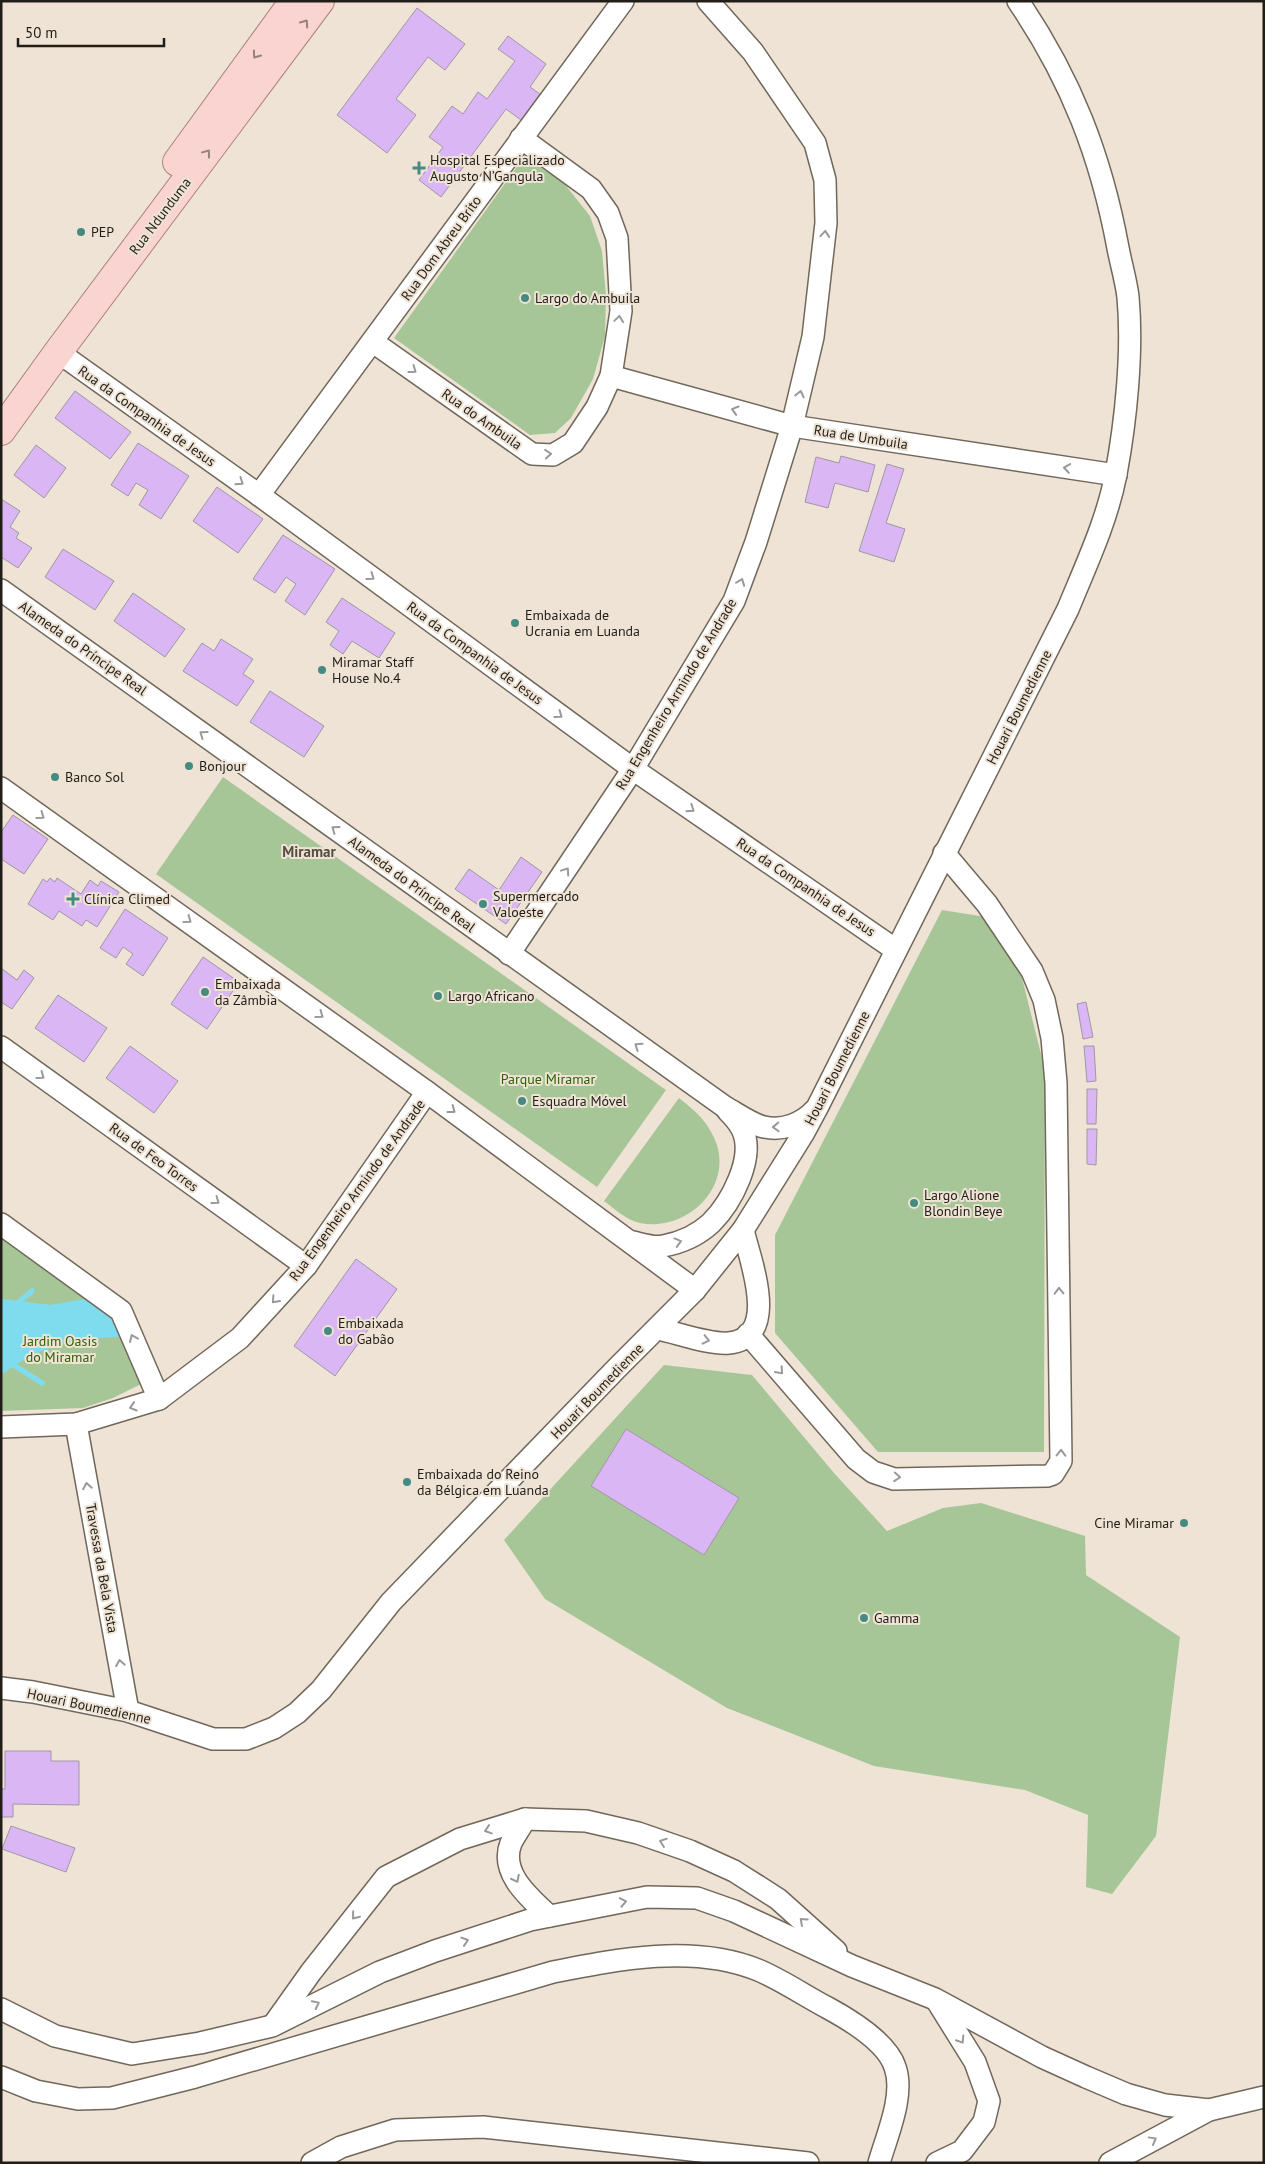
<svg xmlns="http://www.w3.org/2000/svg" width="1265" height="2164" font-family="'PT Sans',sans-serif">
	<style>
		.green { fill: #a7c697 }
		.water { fill: #7fdcef }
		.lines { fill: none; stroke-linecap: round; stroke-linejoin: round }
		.stream { stroke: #7fdcef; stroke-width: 5.5 }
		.canal { stroke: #7fdcef; stroke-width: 20 }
		.building { fill: #dbb6f4; stroke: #9f97a6 }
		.minor-casing { stroke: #71675a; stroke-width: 24 }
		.major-casing { stroke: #ab817c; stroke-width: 30 }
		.minor { stroke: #fff; stroke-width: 21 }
		.major { stroke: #fad4d1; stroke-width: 28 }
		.oneway { stroke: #98827d }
		.oneway2 { stroke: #9b9997 }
		.poi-dot { fill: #458b82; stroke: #eee3d4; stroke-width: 2 }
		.labels { text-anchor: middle; stroke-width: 4; stroke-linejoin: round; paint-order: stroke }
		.poi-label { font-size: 14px; fill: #211d17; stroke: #eee3d4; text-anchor: start }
		.street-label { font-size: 14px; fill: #211d17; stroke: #eee3d4 }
		.park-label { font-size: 14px; fill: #2f5e07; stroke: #eee3d4 }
		.neighbourhood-label { font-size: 15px; font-weight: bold; fill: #574e42; stroke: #eee3d4 }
	</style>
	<rect width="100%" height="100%" fill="#eee3d4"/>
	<!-- green -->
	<g class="green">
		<path d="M524,157L563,182L590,216L602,251L606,295L605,336L593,379L571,418L555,433L530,435L394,338Z"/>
		<path d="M223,777L666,1090L597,1187L156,874Z"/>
		<path d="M942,910L992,918L1022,978L1045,1070L1044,1452H878L775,1333V1235Z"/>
		<path d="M679,1098C696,1111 710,1124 717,1145C731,1191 684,1232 640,1223C626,1220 615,1209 604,1201Z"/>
		<path d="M1,1234L124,1323L145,1382L113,1398L83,1408L1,1411Z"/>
		<path d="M664,1365L752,1375L834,1473L887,1531L943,1508L981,1503L1085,1536L1086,1575L1180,1637L1156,1836L1112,1894L1086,1887L1088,1815L1025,1790L874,1766L727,1708L545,1599L504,1540Z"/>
	</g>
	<!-- water -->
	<path class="water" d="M102,1306L116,1327C75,1328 34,1337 1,1363V1309L50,1315Z"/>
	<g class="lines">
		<!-- stream -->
		<g class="stream">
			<path d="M1,1317L32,1291"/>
			<path d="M1,1357L42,1383"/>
		</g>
		<!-- canal -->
		<path class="canal" d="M1,1309L50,1315L102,1306L116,1327C75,1328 34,1337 1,1363"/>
	</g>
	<!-- building -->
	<g class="building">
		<path d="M417,8L465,44L445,70L428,57L396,99L416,115L387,153L337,115Z"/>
		<path d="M508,36L546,64L530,87L540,94L521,120L506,109L441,197L419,180L443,147L429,137L452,106L463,114L478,92L487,99L515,61L498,49Z"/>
		<path d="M75,391L131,432L110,459L55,418Z"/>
		<path d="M138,443L189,476L161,519L139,505L148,490L136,483L128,496L111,485Z"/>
		<path d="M36,445L66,468L44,498L14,475Z"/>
		<path d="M841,456L875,465L868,492L835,483L828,508L805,502L816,457L839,463Z"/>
		<path d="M887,464L904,469L886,523L905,529L894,562L859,551Z"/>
		<path d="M217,487L263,519L238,553L193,521Z"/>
		<path d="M1,499L20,511L10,527L19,533L16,538L32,548L18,568L1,557Z"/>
		<path d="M283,535L335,569L305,615L285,601L296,584L286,577L275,593L253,579Z"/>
		<path d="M63,549L114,581L95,610L45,577Z"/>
		<path d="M133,593L185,629L165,657L114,621Z"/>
		<path d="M342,598L395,633L379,658L352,641L343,654L330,645L339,631L326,622Z"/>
		<path d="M221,639L253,659L243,674L254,681L237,706L183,671L202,643L214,651Z"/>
		<path d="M270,691L324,726L304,757L250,722Z"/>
		<path d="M13,815L48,839L24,874L1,859V832Z"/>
		<path d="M521,857L542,872L506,924L455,889L469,869L499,890Z"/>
		<path d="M50,878L55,882L57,878L81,894L90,880L98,886L101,881L119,892L97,927L86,920L82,926L59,911L53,920L28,904L43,879L47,882Z"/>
		<path d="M125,909L168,938L143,976L126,964L133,954L123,947L116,958L100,948Z"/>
		<path d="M203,957L239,982L207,1029L171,1004Z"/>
		<path d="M1,968L17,980L24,970L34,978L12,1009L1,1002Z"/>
		<path d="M58,995L107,1028L84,1062L35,1028Z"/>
		<path d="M1086,1002L1093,1037L1083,1039L1077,1004Z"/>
		<path d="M130,1046L178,1081L154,1113L106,1078Z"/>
		<path d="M1084,1046H1094L1096,1081L1087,1082Z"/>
		<path d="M1087,1089H1097L1096,1124H1087Z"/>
		<path d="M1087,1129H1097L1096,1165L1087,1164Z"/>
		<path d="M356,1259L397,1289L335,1376L294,1346Z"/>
		<path d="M626,1429L739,1498L704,1555L591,1486Z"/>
		<path d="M5,1751H51V1761H79V1805L13,1804V1817H1V1789H5Z"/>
		<path d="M11,1826L75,1848L66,1872L2,1849Z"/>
	</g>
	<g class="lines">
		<defs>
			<g id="minor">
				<path d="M373,342L532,454L553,455L573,443L597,407L611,376L621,311L617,238L608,213L591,189L521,138"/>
				<path d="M58,352L259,495L633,769L896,950"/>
				<path d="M611,376L792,426L1116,475"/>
				<path d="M259,495L623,1"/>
				<path d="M1,590L725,1107C736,1113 753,1125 764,1127C783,1131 802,1124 815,1110"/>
				<path d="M1,788L427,1092L695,1290"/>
				<path d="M509,954L633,769L734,601L756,542L792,426L813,337L826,223L825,180L815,143L753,52L708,1"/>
				<path d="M1,1047L306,1266"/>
				<path d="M1,1224L121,1311L159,1399"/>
				<path d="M633,1242C642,1244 654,1248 663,1246C680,1243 698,1235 711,1223C731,1203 756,1157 742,1129C739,1123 733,1116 728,1111"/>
				<path d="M658,1329C678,1333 710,1345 729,1343C781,1338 750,1260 743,1230"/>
				<path d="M748,1334L856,1459L873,1472L894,1479L1047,1476L1053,1474L1061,1461L1056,1083L1052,1038L1044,1000L1032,971L987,904L944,853"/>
				<path d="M76,1424L128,1711"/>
				<path d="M1,1427L76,1424L159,1399L240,1338L306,1266L427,1092"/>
				<path d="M1,1688L33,1692L128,1711L213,1739H246L274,1728L297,1713L321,1690L391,1602L617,1368L695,1290L743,1230L803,1134L818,1106L1068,609C1086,565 1107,521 1116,474C1126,420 1133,351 1128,297C1126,280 1121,264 1118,248C1101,156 1071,79 1018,1"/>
				<path d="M525,1819C521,1827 515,1835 511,1843C499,1873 530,1898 549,1916"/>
				<path d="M937,2001L975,2062L989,2101L984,2122L962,2151L937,2163"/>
				<path d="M1,2009L55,2036L132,2054L200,2043L272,2026L380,1972L435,1951L530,1920L647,1897L697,1898L734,1911L852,1966L935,1999L1042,2057L1086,2077L1126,2094L1165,2105L1209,2110"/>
				<path d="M274,2024L311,1972L386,1877L460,1839L525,1819L586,1821L638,1833L690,1851L734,1871L778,1899L836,1951"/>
				<path d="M1,2077L36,2091L78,2099L112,2098L195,2077L553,1972C618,1959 694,1944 758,1970C782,1980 805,1996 828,2008C850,2020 887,2042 895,2067C905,2095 887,2135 879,2163"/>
				<path d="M312,2163L341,2147L395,2130L483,2127L808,2163"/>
				<path d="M1110,2163L1209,2110L1264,2097"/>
			</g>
			<g id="major">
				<path d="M177,162L294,1"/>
				<path d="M1,431L58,352L320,1"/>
			</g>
		</defs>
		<!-- minor casing -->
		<use href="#minor" class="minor-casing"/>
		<!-- major casing -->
		<use href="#major" class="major-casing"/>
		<!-- minor -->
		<use href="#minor" class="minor"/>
		<!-- major -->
		<use href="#major" class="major"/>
	</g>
	<!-- one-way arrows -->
	<defs><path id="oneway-chevron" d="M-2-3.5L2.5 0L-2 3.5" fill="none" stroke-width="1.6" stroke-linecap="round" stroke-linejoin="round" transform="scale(1.25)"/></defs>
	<g class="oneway">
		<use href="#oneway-chevron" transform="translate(305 23) rotate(-55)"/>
		<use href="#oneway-chevron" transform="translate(256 55) rotate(126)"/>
		<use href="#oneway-chevron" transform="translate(207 153) rotate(-53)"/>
	</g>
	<g class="oneway2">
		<use href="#oneway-chevron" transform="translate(825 234) rotate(-85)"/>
		<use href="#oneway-chevron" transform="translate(619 319) rotate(-82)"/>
		<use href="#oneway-chevron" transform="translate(413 370) rotate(36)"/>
		<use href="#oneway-chevron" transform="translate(800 394) rotate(-77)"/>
		<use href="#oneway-chevron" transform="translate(735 410) rotate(-164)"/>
		<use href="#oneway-chevron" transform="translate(548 454) rotate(-5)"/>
		<use href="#oneway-chevron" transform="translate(1067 468) rotate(-171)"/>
		<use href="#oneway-chevron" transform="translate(240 482) rotate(35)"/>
		<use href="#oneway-chevron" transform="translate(371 577) rotate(36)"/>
		<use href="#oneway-chevron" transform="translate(741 582) rotate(-69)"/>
		<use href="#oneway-chevron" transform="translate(559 715) rotate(36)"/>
		<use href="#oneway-chevron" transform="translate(203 734) rotate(-144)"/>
		<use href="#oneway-chevron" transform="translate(691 809) rotate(34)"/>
		<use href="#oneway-chevron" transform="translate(41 816) rotate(36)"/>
		<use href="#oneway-chevron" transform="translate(335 829) rotate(-144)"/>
		<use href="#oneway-chevron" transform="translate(566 871) rotate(-56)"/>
		<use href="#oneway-chevron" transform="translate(188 920) rotate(36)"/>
		<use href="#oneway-chevron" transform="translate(320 1015) rotate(36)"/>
		<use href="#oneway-chevron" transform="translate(638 1046) rotate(-145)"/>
		<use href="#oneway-chevron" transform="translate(41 1076) rotate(36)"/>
		<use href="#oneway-chevron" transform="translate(452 1110) rotate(37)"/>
		<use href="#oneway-chevron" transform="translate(776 1127) rotate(178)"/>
		<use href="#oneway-chevron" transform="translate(216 1201) rotate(36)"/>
		<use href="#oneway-chevron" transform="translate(678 1242) rotate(-15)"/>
		<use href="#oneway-chevron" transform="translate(1059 1291) rotate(-91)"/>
		<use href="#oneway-chevron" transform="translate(275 1300) rotate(132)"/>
		<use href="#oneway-chevron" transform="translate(133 1338) rotate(-113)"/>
		<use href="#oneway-chevron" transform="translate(706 1340) rotate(13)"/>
		<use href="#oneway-chevron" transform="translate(780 1371) rotate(49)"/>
		<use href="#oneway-chevron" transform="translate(133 1407) rotate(163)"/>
		<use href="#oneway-chevron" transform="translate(1061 1453) rotate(-89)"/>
		<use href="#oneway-chevron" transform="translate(897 1477) rotate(4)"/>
		<use href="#oneway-chevron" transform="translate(87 1486) rotate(-100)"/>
		<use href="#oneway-chevron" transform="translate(120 1663) rotate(-100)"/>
		<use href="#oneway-chevron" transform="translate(488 1830) rotate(162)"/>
		<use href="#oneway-chevron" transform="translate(663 1842) rotate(-161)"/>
		<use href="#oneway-chevron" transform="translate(516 1879) rotate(63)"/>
		<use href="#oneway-chevron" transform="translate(623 1902) rotate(-11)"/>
		<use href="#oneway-chevron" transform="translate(355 1916) rotate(129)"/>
		<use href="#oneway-chevron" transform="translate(803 1921) rotate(-138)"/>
		<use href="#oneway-chevron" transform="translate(465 1941) rotate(-18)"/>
		<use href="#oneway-chevron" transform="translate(316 2004) rotate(-26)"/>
		<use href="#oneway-chevron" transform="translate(961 2040) rotate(57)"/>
		<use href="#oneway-chevron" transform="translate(1153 2140) rotate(-29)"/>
	</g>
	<!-- markers -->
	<g class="poi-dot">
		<path d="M416.5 160.5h5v5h5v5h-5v5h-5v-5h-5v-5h5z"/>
		<circle cx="81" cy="232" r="5"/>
		<circle cx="525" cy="298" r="5"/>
		<circle cx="515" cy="623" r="5"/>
		<circle cx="322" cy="670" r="5"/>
		<circle cx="189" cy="766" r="5"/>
		<circle cx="55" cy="777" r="5"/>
		<path d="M70.5 891.5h5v5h5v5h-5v5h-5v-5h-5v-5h5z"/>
		<circle cx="483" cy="904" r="5"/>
		<circle cx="205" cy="992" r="5"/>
		<circle cx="438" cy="996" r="5"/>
		<circle cx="522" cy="1101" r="5"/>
		<circle cx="914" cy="1203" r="5"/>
		<circle cx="328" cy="1331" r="5"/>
		<circle cx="407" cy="1482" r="5"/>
		<circle cx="1184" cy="1523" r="5"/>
		<circle cx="864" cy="1618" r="5"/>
	</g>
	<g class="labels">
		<!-- poi labels -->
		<g class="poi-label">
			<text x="430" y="165">Hospital Especializado<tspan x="430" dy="16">Augusto N’Gangula</tspan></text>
			<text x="91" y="237">PEP</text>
			<text x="535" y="303">Largo do Ambuila</text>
			<text x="525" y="620">Embaixada de<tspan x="525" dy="16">Ucrania em Luanda</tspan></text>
			<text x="332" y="667">Miramar Staff<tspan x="332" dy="16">House No.4</tspan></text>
			<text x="199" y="771">Bonjour</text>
			<text x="65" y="782">Banco Sol</text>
			<text x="493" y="901">Supermercado<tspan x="493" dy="16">Valoeste</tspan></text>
			<text x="84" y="904">Clínica Climed</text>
			<text x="215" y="989">Embaixada<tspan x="215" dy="16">da Zâmbia</tspan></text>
			<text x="448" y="1001">Largo Africano</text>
			<text x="532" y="1106">Esquadra Móvel</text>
			<text x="924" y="1200">Largo Alione<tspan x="924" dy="16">Blondin Beye</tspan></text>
			<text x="338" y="1328">Embaixada<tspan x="338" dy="16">do Gabão</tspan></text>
			<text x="417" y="1479">Embaixada do Reino<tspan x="417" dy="16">da Bélgica em Luanda</tspan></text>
			<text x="1174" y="1528" text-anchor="end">Cine Miramar</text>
			<text x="874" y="1623">Gamma</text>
		</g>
		<!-- street labels -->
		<g class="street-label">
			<text transform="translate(160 216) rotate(-53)" y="5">Rua Ndunduma</text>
			<text transform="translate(441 248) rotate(-54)" y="5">Rua Dom Abreu Brito</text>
			<text transform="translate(147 416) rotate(35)" y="5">Rua da Companhia de Jesus</text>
			<text transform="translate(482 419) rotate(35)" y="5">Rua do Ambuila</text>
			<text transform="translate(861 437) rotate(9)" y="5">Rua de Umbuila</text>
			<text transform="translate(83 648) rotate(35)" y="5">Alameda do Príncipe Real</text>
			<text transform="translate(475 653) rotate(36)" y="5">Rua da Companhia de Jesus</text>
			<text transform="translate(676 694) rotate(-59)" y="5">Rua Engenheiro Armindo de Andrade</text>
			<text transform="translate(1019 707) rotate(-63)" y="5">Houari Boumedienne</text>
			<text transform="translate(412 884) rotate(36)" y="5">Alameda do Príncipe Real</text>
			<text transform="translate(806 887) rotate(34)" y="5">Rua da Companhia de Jesus</text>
			<text transform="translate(837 1068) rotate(-63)" y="5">Houari Boumedienne</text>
			<text transform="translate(154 1157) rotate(36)" y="5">Rua de Feo Torres</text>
			<text transform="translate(357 1190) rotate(-54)" y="5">Rua Engenheiro Armindo de Andrade</text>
			<text transform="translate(597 1391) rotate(-46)" y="5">Houari Boumedienne</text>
			<text transform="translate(102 1568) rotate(80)" y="5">Travessa da Bela Vista</text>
			<text transform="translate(89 1706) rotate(12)" y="5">Houari Boumedienne</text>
		</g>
		<!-- park labels -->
		<g class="park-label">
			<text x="548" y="1084">Parque Miramar</text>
			<text x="60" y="1346">Jardim Oasis<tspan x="60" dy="16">do Miramar</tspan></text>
		</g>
		<!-- neighbourhood labels -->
		<g class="neighbourhood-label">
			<text x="309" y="857">Miramar</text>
		</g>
	</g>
	<!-- border -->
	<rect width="1265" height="2164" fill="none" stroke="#211d17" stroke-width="5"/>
	<!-- scale -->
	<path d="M18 38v8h146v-8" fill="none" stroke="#211d17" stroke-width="2.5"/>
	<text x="25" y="38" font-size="15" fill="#211d17" stroke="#eee3d4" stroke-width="4" paint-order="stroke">50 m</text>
</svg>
